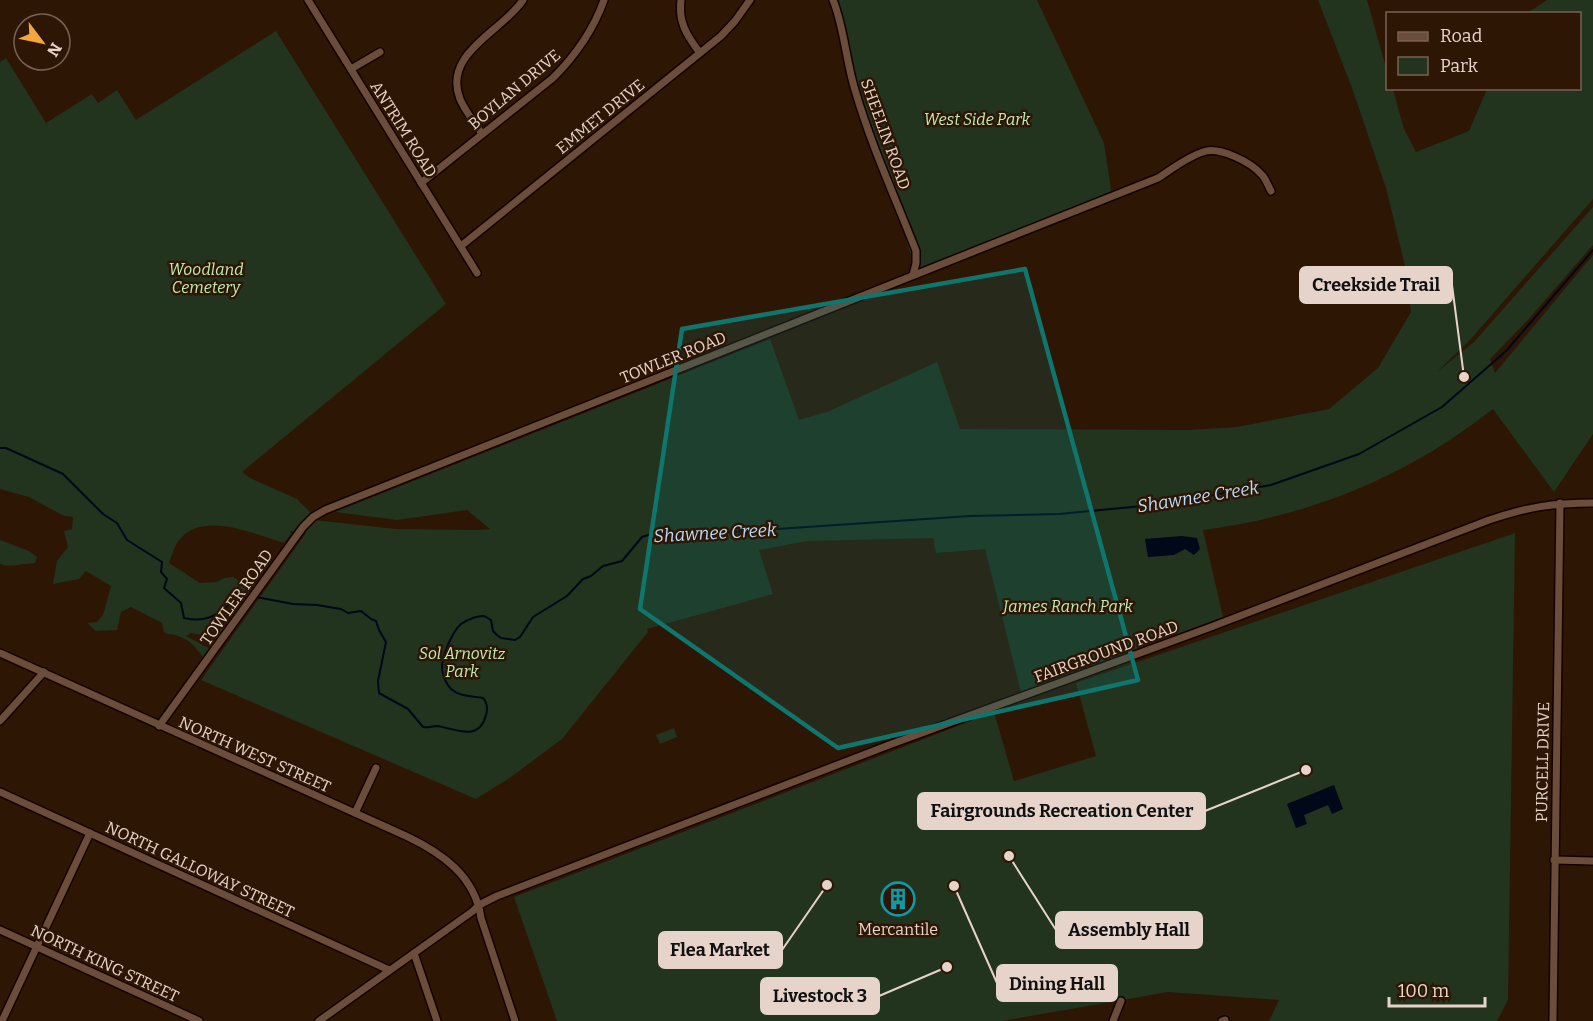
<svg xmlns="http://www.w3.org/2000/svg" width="1593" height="1021" font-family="Bitter,serif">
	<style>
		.green { fill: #22331e }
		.water { fill: #000819 }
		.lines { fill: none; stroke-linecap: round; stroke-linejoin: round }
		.stream { stroke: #000819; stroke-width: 2 }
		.minor-casing { stroke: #150200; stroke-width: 10 }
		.minor { stroke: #6a4d3b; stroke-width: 7 }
		.marked { fill: #0f766e; fill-opacity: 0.2; stroke: #0f766e; stroke-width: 4.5; stroke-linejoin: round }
		.labels { text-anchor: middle; stroke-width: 5; stroke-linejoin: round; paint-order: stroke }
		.street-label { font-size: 16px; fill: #e6d4ca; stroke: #2e1605 }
		.park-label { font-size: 16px; font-style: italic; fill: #beecb3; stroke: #2e1605 }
		.poi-label { font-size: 16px; fill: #e6d4ca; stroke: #2e1605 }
		.water-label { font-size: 18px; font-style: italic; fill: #b9dcf9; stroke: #2e1605 }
		.leader { fill: none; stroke: #e6d4ca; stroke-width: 2 }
		.callout-dot { fill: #e6d4ca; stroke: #2e1605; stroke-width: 2 }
		.callout { fill: #e6d4ca; stroke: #e6d4ca; stroke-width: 2 }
		.callout-label { font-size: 18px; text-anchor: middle; font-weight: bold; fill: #111 }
	</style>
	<rect width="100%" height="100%" fill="#2e1605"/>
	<!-- green -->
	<g class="green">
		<path d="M839,0H1037L1104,143L1112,196L915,270L892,191L849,71Z"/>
		<path d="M1318,0H1367L1387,71L1388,88L1393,89L1404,129L1416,152L1469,131L1487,89L1580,88V14L1527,13L1547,0H1593V199L1470,340L1437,372L1474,342L1593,207V245L1526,322L1490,359L1495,373L1593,255V434L1554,492L1493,409C1408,476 1311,516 1203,530L1223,617L1021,692L985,549L936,553L933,538L807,541L759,550L773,594L647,629L648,632L562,739L511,777L476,799L201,680L306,533L290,531L291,534L284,543C257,535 205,511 181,538C175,544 172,555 169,563L200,583L217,582L224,578L233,577L241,582L251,580L257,583L248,597L239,599L211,618V622L224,630L221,635L205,627L203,635L191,633L186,636L210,649L204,659C196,648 192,641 178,636C172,633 169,636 164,632L162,623L131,607L121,612L117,630L96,631L87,623L97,622L103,615L111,586L86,571L79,579L53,584L57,561L68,547L64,531L72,529L73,517L64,516L29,497L0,489V62L6,58L46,123L92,94L98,103L117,90L136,120L276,31L446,304L242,472L250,478L297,499L311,513L305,519L396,529L478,530L490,529L467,510L397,520L335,512L770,339L799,420L827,412L937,362L960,429L1189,430L1237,427L1329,409L1378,368L1411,312L1407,274L1386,188L1352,88Z"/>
		<path d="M1515,533L1508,1000L1497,1021H1269L1279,1000L1168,992L1002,1021H557L514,897L994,712L1014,781L1096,756L1076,683Z"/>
		<path d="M0,540L29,551L37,557L35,563C23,563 11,568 0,564Z"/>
		<path d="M674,728L677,737L660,744L656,735Z"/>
	</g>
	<!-- water -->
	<g class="water">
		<path d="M1182,536L1197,538L1200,549L1194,555L1185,549L1174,555L1148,557L1145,539Z"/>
		<path d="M1334,785L1343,809L1332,814L1328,805L1304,815L1307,824L1296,828L1287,804Z"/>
	</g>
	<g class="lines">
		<!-- stream -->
		<g class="stream">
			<path d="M0,448H6L63,474L103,514L117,523L127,540L162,562L161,572L167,579L164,588L181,603L184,618C221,627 225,596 250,597"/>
			<path d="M256,597L293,604L317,605L341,609L348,613L361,611L371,619L376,621L379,630L386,642L378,681L379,693L408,709L423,727C428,728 432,726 437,726C454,728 479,743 486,715C488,709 487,702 483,698C472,696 460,697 451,689C446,684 442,674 442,668C442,656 452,632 461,624C467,620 476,616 484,616L491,620L493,631L497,635L501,638L515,640L520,637L533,617L567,596L583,579L591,576L603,566L622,561L642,537L654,533L666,536L688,535L970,516L1059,514L1153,505L1271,485L1359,454L1442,407L1506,351L1593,250"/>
		</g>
		<defs>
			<g id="minor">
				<path d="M308,0L477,273"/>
				<path d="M681,0C678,22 687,36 700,53"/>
				<path d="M833,0C844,27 846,61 855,90C871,145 895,197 916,251V263L913,275"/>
				<path d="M351,69L380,52"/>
				<path d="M482,134C475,123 465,111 460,99C442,53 503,31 523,0"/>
				<path d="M421,183L553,78C576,55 593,31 604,0"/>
				<path d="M461,246L721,36L735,21L750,0"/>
				<path d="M0,653L406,836C442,853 475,876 481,918L515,1021"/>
				<path d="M0,721L44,672"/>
				<path d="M159,726L303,527L313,517L325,510L1158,178C1172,169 1187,157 1203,152C1219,146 1251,162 1262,175C1266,179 1268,186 1271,191"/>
				<path d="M0,792L389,970"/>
				<path d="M355,813L376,768"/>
				<path d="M1554,860L1593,861"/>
				<path d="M0,930L199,1021"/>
				<path d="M414,953L437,1021"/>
				<path d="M2,1021L90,833"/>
				<path d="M319,1021L473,911L479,905L497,896L889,745L1211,627L1489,520C1528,507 1552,503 1593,503"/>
				<path d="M1113,1021L1121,1001"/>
				<path d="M1222,1021L1225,1020"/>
				<path d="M1553,1021L1560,503"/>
			</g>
		</defs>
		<!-- minor casing -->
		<use href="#minor" class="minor-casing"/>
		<!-- minor -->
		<use href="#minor" class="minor"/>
	</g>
	<!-- marked area -->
	<path class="marked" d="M1025,269L1138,680L838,748L640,609L682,329Z"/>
	<!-- icons -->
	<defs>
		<symbol id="building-ring" viewBox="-11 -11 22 22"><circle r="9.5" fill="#2e1605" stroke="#0f9aa8" stroke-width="1.5"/><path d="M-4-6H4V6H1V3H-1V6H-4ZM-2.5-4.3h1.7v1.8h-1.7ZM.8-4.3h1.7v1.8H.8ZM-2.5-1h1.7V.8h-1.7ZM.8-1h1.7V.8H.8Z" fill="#0f9aa8"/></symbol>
	</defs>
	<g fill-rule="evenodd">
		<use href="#building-ring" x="879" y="880" width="38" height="38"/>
	</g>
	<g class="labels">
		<!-- street labels -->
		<g class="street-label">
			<text transform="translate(514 89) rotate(-40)" y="6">BOYLAN DRIVE</text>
			<text transform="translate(600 116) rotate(-39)" y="6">EMMET DRIVE</text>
			<text transform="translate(404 129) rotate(58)" y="6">ANTRIM ROAD</text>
			<text transform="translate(886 134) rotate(70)" y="6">SHEELIN ROAD</text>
			<text transform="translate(673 357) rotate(-22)" y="6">TOWLER ROAD</text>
			<text transform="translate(236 597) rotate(-55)" y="6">TOWLER ROAD</text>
			<text transform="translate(1106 651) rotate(-20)" y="6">FAIRGROUND ROAD</text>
			<text transform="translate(255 754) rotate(24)" y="6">NORTH WEST STREET</text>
			<text transform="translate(1542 762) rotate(-89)" y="6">PURCELL DRIVE</text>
			<text transform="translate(200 869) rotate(25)" y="6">NORTH GALLOWAY STREET</text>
			<text transform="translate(105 963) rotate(25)" y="6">NORTH KING STREET</text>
		</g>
		<!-- park labels -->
		<g class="park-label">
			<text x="977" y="125">West Side Park</text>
			<text x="206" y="275">Woodland<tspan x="206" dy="18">Cemetery</tspan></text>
			<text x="1068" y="612">James Ranch Park</text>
			<text x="462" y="659">Sol Arnovitz<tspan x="462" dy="18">Park</tspan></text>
		</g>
		<!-- poi labels -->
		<g class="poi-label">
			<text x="898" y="935">Mercantile</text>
		</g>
		<!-- water labels -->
		<g class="water-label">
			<text transform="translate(1198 497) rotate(-9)" y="6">Shawnee Creek</text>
			<text transform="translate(715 533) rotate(-3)" y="6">Shawnee Creek</text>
		</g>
	</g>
	<!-- callouts -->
	<path class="leader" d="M1464 377L1452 285M1306 770L1205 811M1009 856L1056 930M827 885L782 950M954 886L997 983M947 967L879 996"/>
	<g class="callout-dot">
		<circle cx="1464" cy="377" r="6"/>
		<circle cx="1306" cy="770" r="6"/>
		<circle cx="1009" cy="856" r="6"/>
		<circle cx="827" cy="885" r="6"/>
		<circle cx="954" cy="886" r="6"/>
		<circle cx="947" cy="967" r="6"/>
	</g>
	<g class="callout">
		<rect x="1300" y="267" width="152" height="36" rx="6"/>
		<rect x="918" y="793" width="287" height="36" rx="6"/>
		<rect x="1056" y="912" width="146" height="36" rx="6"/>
		<rect x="659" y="932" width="123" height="36" rx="6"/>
		<rect x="997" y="965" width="120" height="36" rx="6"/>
		<rect x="761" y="978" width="118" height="36" rx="6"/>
	</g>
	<g class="callout-label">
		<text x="1376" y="291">Creekside Trail</text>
		<text x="1062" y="817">Fairgrounds Recreation Center</text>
		<text x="1129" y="936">Assembly Hall</text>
		<text x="720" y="956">Flea Market</text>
		<text x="1057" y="990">Dining Hall</text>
		<text x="820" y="1002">Livestock 3</text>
	</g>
	<!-- legend -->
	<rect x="1386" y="12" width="195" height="78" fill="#2e1605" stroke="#786254" stroke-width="1.5"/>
	<rect x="1398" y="32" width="30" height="9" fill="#6a4d3b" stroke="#786254" stroke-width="1.5"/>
	<text x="1440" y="42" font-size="18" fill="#e6d4ca">Road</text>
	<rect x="1398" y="57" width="30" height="18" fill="#22331e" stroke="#786254" stroke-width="1.5"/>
	<text x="1440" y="72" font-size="18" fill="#e6d4ca">Park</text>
	<!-- north arrow -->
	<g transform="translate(42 42) rotate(122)"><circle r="28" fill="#2e1605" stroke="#786254" stroke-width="1.5"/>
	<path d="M0-4.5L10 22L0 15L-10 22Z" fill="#f1a63f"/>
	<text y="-9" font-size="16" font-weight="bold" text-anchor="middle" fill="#e6d4ca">N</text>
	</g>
	<!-- scale -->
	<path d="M1389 997v9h96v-9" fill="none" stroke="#e6d4ca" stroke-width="3"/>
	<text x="1398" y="997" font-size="18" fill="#e6d4ca" stroke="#2e1605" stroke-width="4.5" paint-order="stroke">100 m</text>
</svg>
